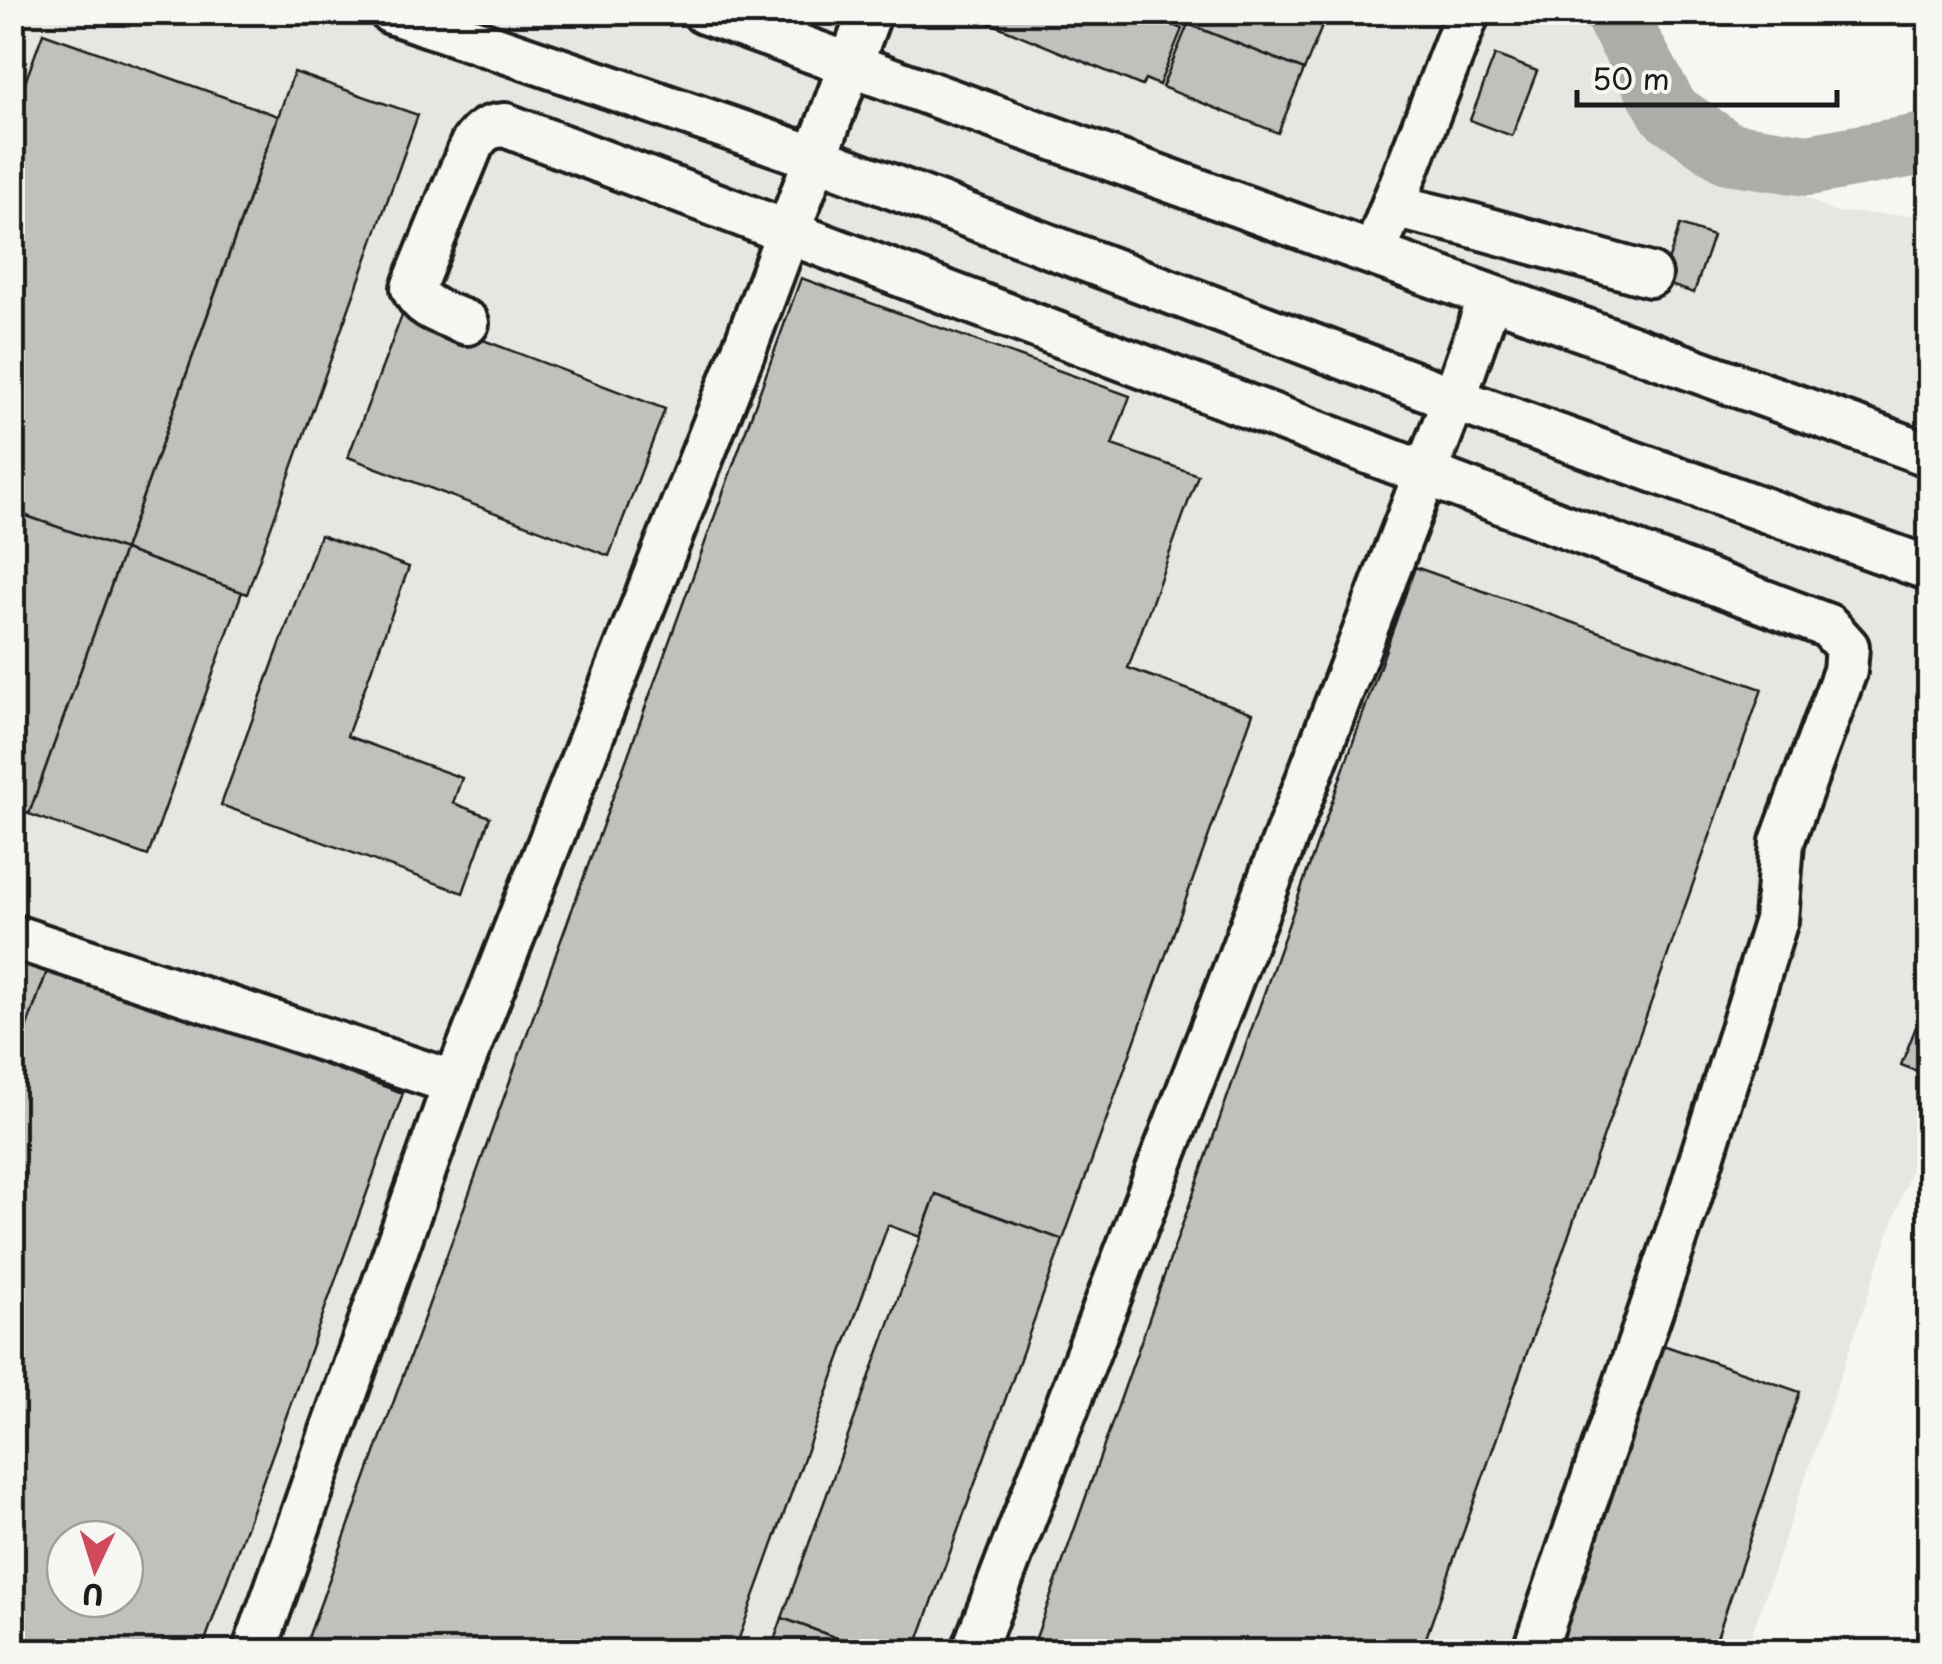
<svg xmlns="http://www.w3.org/2000/svg" width="1942" height="1664" font-family="'Playpen Sans',sans-serif">
	<style>
		.built { fill: #e6e6e2; fill-rule: evenodd }
		.lines { fill: none; stroke-linecap: round; stroke-linejoin: round }
		.river { stroke: #acaca9; stroke-width: 62 }
		.building { fill: #c0c0bd; stroke: #1c1c1c; stroke-width: 2.5; fill-rule: evenodd }
		.minor-casing { stroke: #1c1c1c; stroke-width: 50 }
		.minor { stroke: #f6f6f2; stroke-width: 42 }
	</style>
	<rect width="100%" height="100%" fill="#f6f6f2"/>
	<filter id="ink" filterUnits="userSpaceOnUse"><feTurbulence type="fractalNoise" baseFrequency=".01" numOctaves="2"/><feDisplacementMap in="SourceGraphic" scale="20" xChannelSelector="R" yChannelSelector="G"/><feConvolveMatrix kernelMatrix="1 2 1 2 8 2 1 2 1" color-interpolation-filters="sRGB"/></filter>
	<g filter="url(#ink)">
		<!-- built -->
		<path class="built" d="M12,13H1633L1639,51L1704,142L1833,212L1929,216V1117L1746,1651H13ZM65,1539H125V1599H65Z"/>
		<g class="lines">
			<!-- river -->
			<path class="river" d="M1614,12L1669,112L1728,153L1808,165L1930,143"/>
		</g>
		<!-- building -->
		<g class="building">
			<path d="M964,12H1163L1171,16L1168,23L1182,29L1159,85L1145,79L1142,86Z"/>
			<path d="M1193,12H1328L1304,70L1188,24Z"/>
			<path d="M1188,24L1304,70L1278,133L1162,87Z"/>
			<path d="M43,33L278,116L124,550L12,511V118Z"/>
			<path d="M1495,55L1537,71L1512,136L1470,120Z"/>
			<path d="M294,72L418,115L247,594L124,550Z"/>
			<path d="M1680,225L1713,236L1694,293L1661,282Z"/>
			<path d="M801,278L1130,396L1112,445L1198,475L1128,668L1253,713L1063,1240L936,1194L920,1237L888,1225L734,1652H345L308,1638Z"/>
			<path d="M404,310L665,409L609,556L348,457Z"/>
			<path d="M12,511L124,550L29,814L12,808Z"/>
			<path d="M320,535L409,567L347,736L462,778L453,803L490,817L463,893L221,805Z"/>
			<path d="M124,550L242,592L148,856L29,814Z"/>
			<path d="M1415,567L1762,689L1421,1652H1031Z"/>
			<path d="M12,953L49,966L12,1068Z"/>
			<path d="M49,966L403,1093L201,1652H12V1068ZM65,1539H125V1599H65Z"/>
			<path d="M1930,991V1076L1901,1065Z"/>
			<path d="M936,1194L1063,1240L914,1652H875L782,1618Z"/>
			<path d="M1660,1344L1800,1392L1712,1652H1561L1555,1650Z"/>
			<path d="M782,1618L875,1652H770Z"/>
		</g>
		<g class="lines">
			<defs>
				<g id="minor">
					<path d="M391,12L816,158L1454,399L1930,569"/>
					<path d="M704,12L1930,455"/>
					<path d="M1393,206L1464,223L1650,275"/>
					<path d="M1383,231L1468,12"/>
					<path d="M467,323C446,314 421,309 413,288L472,144C481,131 488,126 505,125L1828,626L1847,647L1845,671L1782,842L1776,920L1688,1202L1534,1652"/>
					<path d="M12,936L455,1083"/>
					<path d="M254,1652L455,1083L747,342L870,12"/>
					<path d="M973,1652L1454,399L1490,297"/>
				</g>
			</defs>
			<!-- minor casing -->
			<use href="#minor" class="minor-casing"/>
			<!-- minor -->
			<use href="#minor" class="minor"/>
		</g>
	</g>
	<!-- margin -->
	<rect width="1942" height="1664" fill="none" stroke="#f6f6f2" stroke-width="50"/>
	<rect x="25" y="25" width="1892" height="1614" fill="none" stroke="#1c1c1c" stroke-width="4" filter="url(#ink)"/>
	<!-- north arrow -->
	<g transform="translate(95 1569) rotate(184)"><circle r="48" fill="#f6f6f2" stroke="#9f9f9c" stroke-width="2.5"/>
	<path d="M0-8L18 38L0 25L-18 38Z" fill="#d1495b"/>
	<text y="-15" font-size="28" font-weight="bold" text-anchor="middle" fill="#1c1c1c">U</text>
	</g>
	<!-- scale -->
	<path d="M1577 90v15h260v-15" fill="none" stroke="#1c1c1c" stroke-width="5"/>
	<text x="1592" y="90" font-size="30" fill="#1c1c1c" stroke="#f6f6f2" stroke-width="8" paint-order="stroke">50 m</text>
</svg>
